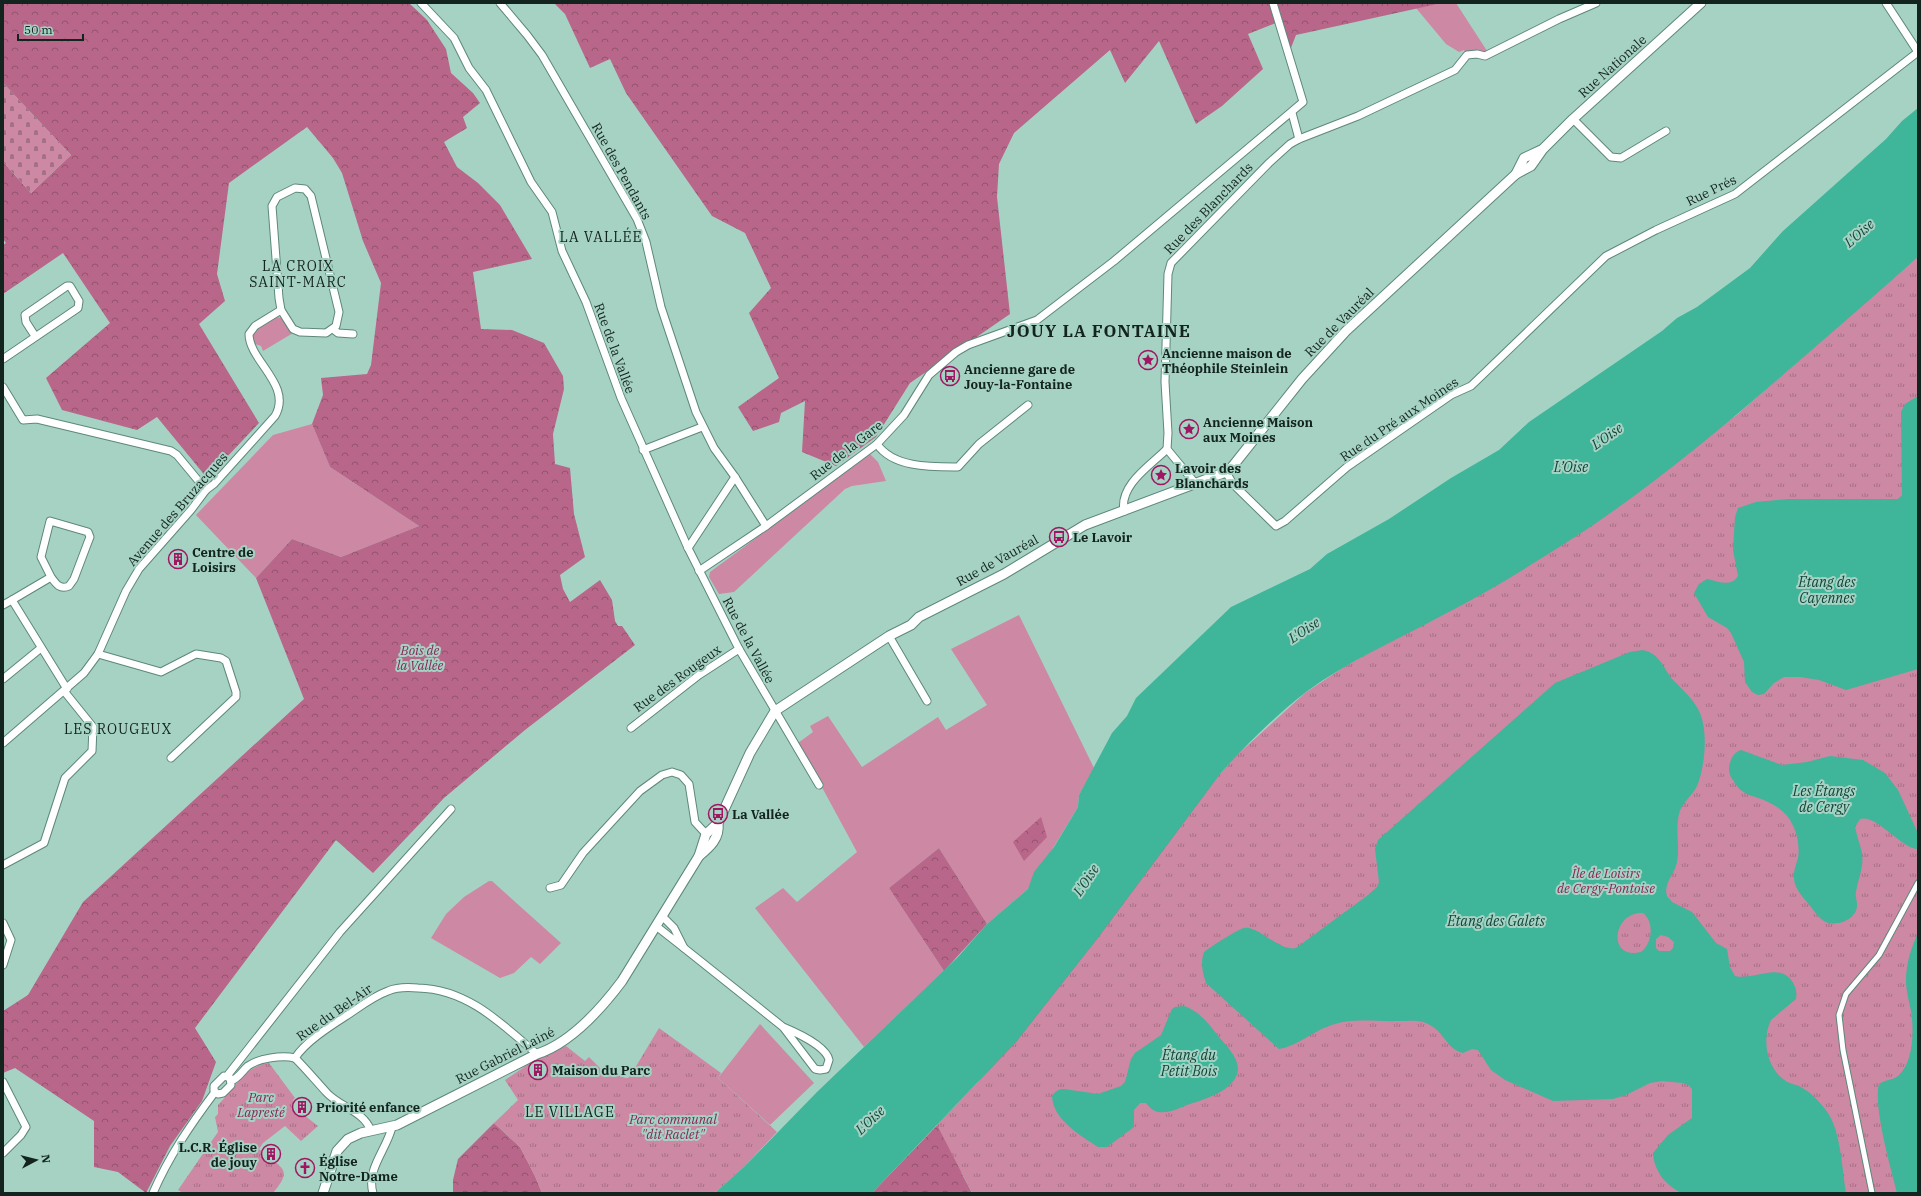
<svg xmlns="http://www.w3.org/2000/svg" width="1921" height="1196" font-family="'IBM Plex Serif',serif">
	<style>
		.green { fill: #cd88a4 }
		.forest { fill: url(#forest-crowns) }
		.cemetery { fill: url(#cemetery-stones) }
		.park { fill: url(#park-tufts) }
		.water { fill: #3fb599; fill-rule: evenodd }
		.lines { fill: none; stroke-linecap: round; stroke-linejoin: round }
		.pedestrian-casing { stroke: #5d887b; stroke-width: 7 }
		.minor-casing { stroke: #5d887b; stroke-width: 9 }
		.tertiary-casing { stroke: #5d887b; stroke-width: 11 }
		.pedestrian { stroke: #fff; stroke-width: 5 }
		.minor { stroke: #fff; stroke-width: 7 }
		.tertiary { stroke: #fff; stroke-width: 9 }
		.labels { text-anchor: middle; stroke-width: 4; stroke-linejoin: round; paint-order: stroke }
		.street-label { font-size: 13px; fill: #13241f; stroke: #a6d2c4 }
		.poi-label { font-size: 13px; font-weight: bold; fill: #13241f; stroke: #a6d2c4; text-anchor: start }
		.park-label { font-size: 13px; font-style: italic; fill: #882457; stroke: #a6d2c4 }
		.water-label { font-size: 14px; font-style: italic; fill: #104337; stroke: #a6d2c4 }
		.neighbourhood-label { font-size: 14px; letter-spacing: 1px; fill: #13241f; stroke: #a6d2c4 }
		.district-label { font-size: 17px; font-weight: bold; letter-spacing: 1px; fill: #13241f; stroke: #a6d2c4 }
	</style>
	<defs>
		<pattern id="forest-crowns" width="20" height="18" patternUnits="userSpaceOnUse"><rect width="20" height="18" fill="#b86689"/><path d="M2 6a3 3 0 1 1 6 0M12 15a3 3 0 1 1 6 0" fill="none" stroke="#94546f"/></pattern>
		<pattern id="cemetery-stones" width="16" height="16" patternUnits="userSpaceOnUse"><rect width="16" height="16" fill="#cd88a4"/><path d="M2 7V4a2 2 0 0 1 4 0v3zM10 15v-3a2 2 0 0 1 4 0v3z" fill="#a56f85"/></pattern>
		<pattern id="park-tufts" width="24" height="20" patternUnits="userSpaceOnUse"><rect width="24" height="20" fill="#cd88a4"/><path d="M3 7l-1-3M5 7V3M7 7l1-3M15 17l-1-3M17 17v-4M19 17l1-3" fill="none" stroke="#a56f85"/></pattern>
	</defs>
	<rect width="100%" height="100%" fill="#a6d2c4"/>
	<!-- green -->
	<g class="green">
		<path d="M1442,3H1456L1489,54L1467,55L1464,50L1459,52L1446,44L1416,8Z"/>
		<path d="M276,317L283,318L293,333L263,351L261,346L255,344L253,335L258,328Z"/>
		<path d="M312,424L330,467L419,526L341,557L292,539L256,578L196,515L273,435Z"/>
		<path d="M870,454L878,462L886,481L852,486L845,489L734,592L719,594L709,577L710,572Z"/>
		<path d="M1019,615L1094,768L1079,795L1078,807L1028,889L987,924L939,848L889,888L944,971L864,1047L755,908L783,888L797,902L857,852L798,743L813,732L810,726L828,716L862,767L938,717L946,730L987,705L951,649Z"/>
		<path d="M489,881H492L561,943L540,964L531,957L514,973L500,978L431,938L446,914L464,897Z"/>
		<path d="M760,1024L814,1083L770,1125L718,1078Z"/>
	</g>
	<!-- forest -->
	<g class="forest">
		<path d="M3,3H409L427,20L446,49L451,73L473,93L480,103L463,117L467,128L444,142L457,167L478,183L500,205L532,259L473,272L481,329L512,330L544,343L563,376L564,389L553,434L555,464L570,468L574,514L585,557L560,575L563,589L570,602L600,580L612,600L615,621L618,626H622L635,645L525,730L444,798L373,873L336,840L195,1028L216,1062L202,1101L170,1146L146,1193L118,1172L94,1167V1121L15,1068L3,1073V1011L28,995L83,902L304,699L256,578L292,539L341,557L419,526L330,467L312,424L323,395L321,378L367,374L371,365L381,283L363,241L342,173L333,158L307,127L229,183L217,274L225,301L199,324L259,423L207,478L157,417L137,430L62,410L46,378L110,323L63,253L3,294V245L6,243L3,239V162L31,193L71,155L3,83Z"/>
		<path d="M554,3H1442L1296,35L1287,58L1276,23L1248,34L1263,69L1222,106L1196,124L1159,41L1125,83L1110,50L1014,133L999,164L997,197L1010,314L910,383L876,437L836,466L802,452L805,401L781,413L779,422L753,431L738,407L779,378L749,313L771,288L745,233L712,216L626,93L610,59L590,68L565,14Z"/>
		<path d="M1918,257L954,1139L962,1174L972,1193H872L976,1085L1220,774L1736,416Z"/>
		<path d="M1041,817L1047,837L1024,861L1013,842Z"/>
		<path d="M939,848L987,924L944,971L889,888Z"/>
		<path d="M494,1123L520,1147L535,1176L542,1193H453V1180L458,1159Z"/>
	</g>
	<!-- cemetery -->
	<path class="cemetery" d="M3,83L71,155L31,193L3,162Z"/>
	<!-- park -->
	<g class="park">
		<path d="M1918,257V1193H972L937,1125L1016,1042L1097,939L1220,774L1236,756L1305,693L1344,667L1374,650L1736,416Z"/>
		<path d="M659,1028L721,1073L718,1078L777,1132L746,1165L715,1193H542L535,1176L520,1147L494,1123L518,1100L505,1080L542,1055L566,1046L585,1061L589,1057L601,1069L606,1064C612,1070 619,1078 628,1078L632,1073Z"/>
		<path d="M269,1063L295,1098L293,1100L304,1115L318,1126L301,1141L285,1126L263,1143L259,1149C278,1168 296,1166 273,1193H183L178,1190L218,1132L215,1117L218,1114V1105C233,1090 246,1065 269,1063Z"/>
	</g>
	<!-- water -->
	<g class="water">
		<path d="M1918,108V257C1879,292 1839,326 1799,361C1724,426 1648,491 1564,544C1525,569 1484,594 1443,615C1397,640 1348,661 1306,692C1277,714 1244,747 1220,774L1097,939L1016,1042L872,1193H715L746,1165L817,1092L957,958L987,924L1028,889L1034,872L1054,847L1078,807L1079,795L1112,733L1127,716L1136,698L1231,607L1310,569L1327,554L1389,519L1451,478L1499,450L1529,422L1662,331L1677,318L1697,307L1750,268L1783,231L1886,139L1902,121Z"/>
		<path d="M1918,396V669L1846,690L1819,680L1800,677H1784L1774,683L1764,694L1758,695L1752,692L1745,682L1744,662L1731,633L1727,628L1708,617L1694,593L1699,584L1707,579C1717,581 1731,588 1738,576L1733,550L1735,517L1738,508L1756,502L1788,499H1898L1902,495L1901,412L1905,404Z"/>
		<path d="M1643,650C1661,654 1663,669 1674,681C1683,690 1692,698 1698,709C1709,728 1705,767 1697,786C1692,796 1681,804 1679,814C1675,831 1680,846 1677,862C1675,874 1663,883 1667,896L1672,902L1692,912L1716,943L1727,949L1730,967L1735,976C1754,981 1778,962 1792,981C1796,987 1797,993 1796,999L1771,1020C1762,1038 1766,1066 1783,1079C1787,1083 1794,1084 1799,1086C1811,1092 1821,1103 1828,1113C1841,1133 1842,1169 1846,1193H1682C1666,1186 1654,1171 1653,1153L1668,1135L1692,1118V1089L1688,1085L1682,1083L1662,1081L1650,1083L1626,1095L1613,1099L1553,1101L1505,1080L1491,1070L1478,1050L1472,1049L1463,1053C1444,1048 1445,1029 1423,1022C1415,1020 1407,1021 1399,1021C1375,1022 1352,1017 1329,1026C1312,1032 1297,1046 1279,1049L1206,983C1203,974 1200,963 1204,952C1211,947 1236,930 1244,928C1258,925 1279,952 1296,948L1368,895L1377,887L1379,882L1375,849L1378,840L1555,683L1630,652ZM1639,913H1643C1655,922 1652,944 1641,952C1608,960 1612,916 1639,913ZM1661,935L1668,937L1674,942L1673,948L1670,951H1659L1656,948V939Z"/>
		<path d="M1741,750L1782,765L1807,762L1830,756L1863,760L1885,773L1898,790L1917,831L1918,848L1916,849C1898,845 1876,814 1860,819L1855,827C1857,836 1860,845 1862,853C1864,868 1858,879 1856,892C1855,896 1857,900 1857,904C1858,919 1838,927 1826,922C1819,919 1815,912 1811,907C1804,898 1795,890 1794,879C1793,872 1796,865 1798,858C1800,846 1797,831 1790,820C1786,813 1778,807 1770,803C1754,794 1743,798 1733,780C1729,775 1728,769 1730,763C1732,756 1735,752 1741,750Z"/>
		<path d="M1918,933V1193H1897C1891,1168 1873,1107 1879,1084C1884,1080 1893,1080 1898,1076C1914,1062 1914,1030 1911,1011C1909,1001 1906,991 1906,981C1906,964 1911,948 1918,933Z"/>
		<path d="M1184,1006C1198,1010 1210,1025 1218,1036C1225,1044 1234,1053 1237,1063C1244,1087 1207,1099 1190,1104C1181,1107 1169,1114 1158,1112C1153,1111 1149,1107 1146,1103H1140L1134,1110V1127L1107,1147H1098C1080,1135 1053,1120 1052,1096C1056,1091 1058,1089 1064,1089L1098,1094L1121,1086L1125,1082L1131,1059L1135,1053L1161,1035L1172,1009L1175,1007Z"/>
	</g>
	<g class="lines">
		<defs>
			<path id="pedestrian" d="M1872,1193L1843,1050L1839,1015L1846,994L1879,955L1918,883"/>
			<g id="minor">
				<path d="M421,3L454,38L469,68L486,90L531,182L552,212L562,251L586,302L621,398L688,548L739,649L819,785"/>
				<path d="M500,3L527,35L542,55L637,219L646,242L661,307L696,412L714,448L735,477L766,526"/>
				<path d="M1886,3L1918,52"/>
				<path d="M1292,113L1299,139"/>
				<path d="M1573,119L1611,157L1621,158L1666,131"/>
				<path d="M295,188L305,189L311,196L339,312L336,326L326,333L300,332L293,329L281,310L279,298L272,206L277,197Z"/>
				<path d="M333,329L338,333L353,334"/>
				<path d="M3,359L78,308L79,301L70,286H67L25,315L26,322L35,336"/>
				<path d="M3,387L23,420L37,419L171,451L177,455L206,490"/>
				<path d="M877,444C893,468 932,467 958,467L979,444L1028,405"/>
				<path d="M643,450L702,427"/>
				<path d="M1226,472L1233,484L1276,526L1285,521L1347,467L1451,395L1471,386L1606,256L1656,230L1735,194L1918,52"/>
				<path d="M1195,483L1167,449L1168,433L1165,382L1168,274L1171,263L1269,163L1290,144L1299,139L1358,116L1455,70L1467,55L1477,54L1485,56L1559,19L1596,3"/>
				<path d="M1124,511C1119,485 1151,465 1167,449"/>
				<path d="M688,548L735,477"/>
				<path d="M699,571L766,526L877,444L904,415L929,375L956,352L968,345L1037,320L1114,261L1303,102L1273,3"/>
				<path d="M12,600L51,577C56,584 60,590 69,586L74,579L88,542L90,537L88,532L50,521L41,557L51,577"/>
				<path d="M3,605L12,600L67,689"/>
				<path d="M889,636L927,701"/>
				<path d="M98,654L161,672L196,654L221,658L226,661L236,692V697L171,758"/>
				<path d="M3,679L41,648"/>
				<path d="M631,728L699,675L739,649"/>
				<path d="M3,743L84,673L98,654L126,591L139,569L191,510L206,490L214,484L275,416C293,385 249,361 249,334L255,326L281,310"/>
				<path d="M3,865L44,843L65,778L92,751L93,727L64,691"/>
				<path d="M550,888L561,885L583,853L640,791L662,775L672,772L681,775L689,784L695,822L706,834"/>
				<path d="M3,923L11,940L3,965"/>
				<path d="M656,926L684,948L674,928L662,916"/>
				<path d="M684,948L783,1027L815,1069L820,1070L826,1069L829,1060C826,1046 795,1032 783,1027"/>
				<path d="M295,1058C306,1041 332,1025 349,1014C361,1006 374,996 388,991C397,987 407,987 418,988C467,989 501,1023 537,1054"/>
				<path d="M295,1058C306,1069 316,1081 327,1093C340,1107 364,1111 371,1131"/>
				<path d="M224,1076L230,1078L231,1085L223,1093L218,1094L214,1091V1086Z"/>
				<path d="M227,1076L340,932L451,809"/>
				<path d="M231,1081C239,1078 242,1071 248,1066C259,1058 282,1055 295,1058"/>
				<path d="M3,1082L26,1127L21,1135L3,1153"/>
				<path d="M153,1193C169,1156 191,1124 215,1092"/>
				<path d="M373,1193C366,1169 387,1149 392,1127"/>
			</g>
			<g id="tertiary">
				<path d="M1516,174L1524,158L1541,150"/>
				<path d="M699,856C710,847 720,838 718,823"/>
				<path d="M323,1193L337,1151L348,1139L361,1133L397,1125L537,1054C571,1043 601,1009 622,981L699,856L706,834L718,823L750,753L775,711L889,636L911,625L919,617L1004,574L1085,525L1226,472L1232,467L1302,379L1346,331L1516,174L1531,166L1543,149L1573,119L1701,3"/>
			</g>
		</defs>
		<!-- pedestrian casing -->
		<use href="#pedestrian" class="pedestrian-casing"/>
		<!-- minor casing -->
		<use href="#minor" class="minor-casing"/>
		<!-- tertiary casing -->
		<use href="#tertiary" class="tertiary-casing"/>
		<!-- pedestrian -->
		<use href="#pedestrian" class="pedestrian"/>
		<!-- minor -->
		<use href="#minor" class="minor"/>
		<!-- tertiary -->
		<use href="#tertiary" class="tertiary"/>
	</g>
	<!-- icons -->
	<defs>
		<symbol id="sight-ring" viewBox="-11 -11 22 22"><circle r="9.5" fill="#a6d2c4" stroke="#a01662" stroke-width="1.5"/><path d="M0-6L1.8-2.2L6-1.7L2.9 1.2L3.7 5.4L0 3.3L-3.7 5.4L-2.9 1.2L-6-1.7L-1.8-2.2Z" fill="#a01662"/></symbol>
		<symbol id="bus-ring" viewBox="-11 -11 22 22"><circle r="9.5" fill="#a6d2c4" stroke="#a01662" stroke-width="1.5"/><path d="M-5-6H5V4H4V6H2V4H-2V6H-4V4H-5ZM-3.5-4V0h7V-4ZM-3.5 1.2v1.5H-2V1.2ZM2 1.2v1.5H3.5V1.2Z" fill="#a01662"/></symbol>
		<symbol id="building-ring" viewBox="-11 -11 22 22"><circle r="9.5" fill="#a6d2c4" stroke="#a01662" stroke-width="1.5"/><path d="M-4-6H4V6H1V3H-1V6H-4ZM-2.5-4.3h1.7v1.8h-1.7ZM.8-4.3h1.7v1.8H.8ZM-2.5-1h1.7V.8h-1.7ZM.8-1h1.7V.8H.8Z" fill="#a01662"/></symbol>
		<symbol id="church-ring" viewBox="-11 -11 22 22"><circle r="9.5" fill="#a6d2c4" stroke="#a01662" stroke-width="1.5"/><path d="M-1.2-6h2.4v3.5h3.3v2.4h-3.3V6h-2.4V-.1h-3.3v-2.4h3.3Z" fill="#a01662"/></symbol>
	</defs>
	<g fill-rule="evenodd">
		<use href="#sight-ring" x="1137" y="349" width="22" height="22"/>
		<use href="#bus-ring" x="939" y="365" width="22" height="22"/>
		<use href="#sight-ring" x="1178" y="418" width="22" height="22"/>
		<use href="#sight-ring" x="1150" y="464" width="22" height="22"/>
		<use href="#bus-ring" x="1048" y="526" width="22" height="22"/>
		<use href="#building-ring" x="167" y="548" width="22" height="22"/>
		<use href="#bus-ring" x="707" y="803" width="22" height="22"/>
		<use href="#building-ring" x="527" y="1059" width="22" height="22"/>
		<use href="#building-ring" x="291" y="1096" width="22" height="22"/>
		<use href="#building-ring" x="260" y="1143" width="22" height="22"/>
		<use href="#church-ring" x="294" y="1157" width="22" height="22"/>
	</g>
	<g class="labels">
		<!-- street labels -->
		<g class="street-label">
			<text transform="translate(1612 66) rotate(-42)" y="5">Rue Nationale</text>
			<text transform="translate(622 171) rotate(61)" y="5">Rue des Pendants</text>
			<text transform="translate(1711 190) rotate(-26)" y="5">Rue Prés</text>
			<text transform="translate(1208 208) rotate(-46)" y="5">Rue des Blanchards</text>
			<text transform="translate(1339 322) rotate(-45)" y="5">Rue de Vauréal</text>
			<text transform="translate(615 348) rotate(70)" y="5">Rue de la Vallée</text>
			<text transform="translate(1399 419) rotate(-34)" y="5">Rue du Pré aux Moines</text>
			<text transform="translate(846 450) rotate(-38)" y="5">Rue de la Gare</text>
			<text transform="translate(177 509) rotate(-49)" y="5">Avenue des Bruzacques</text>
			<text transform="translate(997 560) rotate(-29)" y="5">Rue de Vauréal</text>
			<text transform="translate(749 640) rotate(62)" y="5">Rue de la Vallée</text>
			<text transform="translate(677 678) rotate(-36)" y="5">Rue des Rougeux</text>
			<text transform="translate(334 1012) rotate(-35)" y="5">Rue du Bel-Air</text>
			<text transform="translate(505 1055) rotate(-27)" y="5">Rue Gabriel Lainé</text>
		</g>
		<!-- poi labels -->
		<g class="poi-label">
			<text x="1162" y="358">Ancienne maison de<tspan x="1162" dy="15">Théophile Steinlein</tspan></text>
			<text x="964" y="374">Ancienne gare de<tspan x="964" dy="15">Jouy-la-Fontaine</tspan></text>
			<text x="1203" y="427">Ancienne Maison<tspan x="1203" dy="15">aux Moines</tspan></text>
			<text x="1175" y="473">Lavoir des<tspan x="1175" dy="15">Blanchards</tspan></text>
			<text x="1073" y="542">Le Lavoir</text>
			<text x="192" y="557">Centre de<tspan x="192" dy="15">Loisirs</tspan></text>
			<text x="732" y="819">La Vallée</text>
			<text x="552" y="1075">Maison du Parc</text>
			<text x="316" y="1112">Priorité enfance</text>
			<text x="257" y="1152" text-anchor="end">L.C.R. Église<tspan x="257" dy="15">de jouy</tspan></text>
			<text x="319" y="1166">Église<tspan x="319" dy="15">Notre-Dame</tspan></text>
		</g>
		<!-- park labels -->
		<g class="park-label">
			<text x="420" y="655">Bois de<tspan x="420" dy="15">la Vallée</tspan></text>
			<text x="1606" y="878">Île de Loisirs<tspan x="1606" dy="15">de Cergy-Pontoise</tspan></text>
			<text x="261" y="1102">Parc<tspan x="261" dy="15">Lapresté</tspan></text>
			<text x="673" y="1124">Parc communal<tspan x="673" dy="15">"dit Raclet"</tspan></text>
		</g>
		<!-- water labels -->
		<g class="water-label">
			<text transform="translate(1859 233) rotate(-41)" y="5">L'Oise</text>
			<text transform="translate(1607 436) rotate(-35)" y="5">L'Oise</text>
			<text x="1571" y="472">L’Oise</text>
			<text x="1827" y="587">Étang des<tspan x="1827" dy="16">Cayennes</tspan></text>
			<text transform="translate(1304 630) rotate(-33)" y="5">L'Oise</text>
			<text x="1824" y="796">Les Étangs<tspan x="1824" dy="16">de Cergy</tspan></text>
			<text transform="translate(1086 880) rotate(-56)" y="5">L'Oise</text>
			<text x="1496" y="926">Étang des Galets</text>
			<text x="1189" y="1060">Étang du<tspan x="1189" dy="16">Petit Bois</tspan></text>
			<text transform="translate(870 1120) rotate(-43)" y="5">L'Oise</text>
		</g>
		<!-- neighbourhood labels -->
		<g class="neighbourhood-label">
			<text x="601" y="242">LA VALLÉE</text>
			<text x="298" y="271">LA CROIX<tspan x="298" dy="16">SAINT-MARC</tspan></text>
			<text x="118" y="734">LES ROUGEUX</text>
			<text x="570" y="1117">LE VILLAGE</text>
		</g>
		<!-- district labels -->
		<g class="district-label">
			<text x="1099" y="337">JOUY LA FONTAINE</text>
		</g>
	</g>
	<!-- border -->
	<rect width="1921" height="1196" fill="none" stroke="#13241f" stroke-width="8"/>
	<!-- north arrow -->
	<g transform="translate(36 1160) rotate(83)" stroke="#a6d2c4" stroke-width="3" paint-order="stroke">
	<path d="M0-3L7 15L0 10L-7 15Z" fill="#13241f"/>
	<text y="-6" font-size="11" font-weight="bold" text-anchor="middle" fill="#13241f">N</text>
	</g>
	<!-- scale -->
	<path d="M18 34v6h65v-6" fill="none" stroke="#13241f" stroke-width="2"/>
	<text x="24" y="34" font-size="12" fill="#13241f" stroke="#a6d2c4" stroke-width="3" paint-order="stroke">50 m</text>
</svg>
